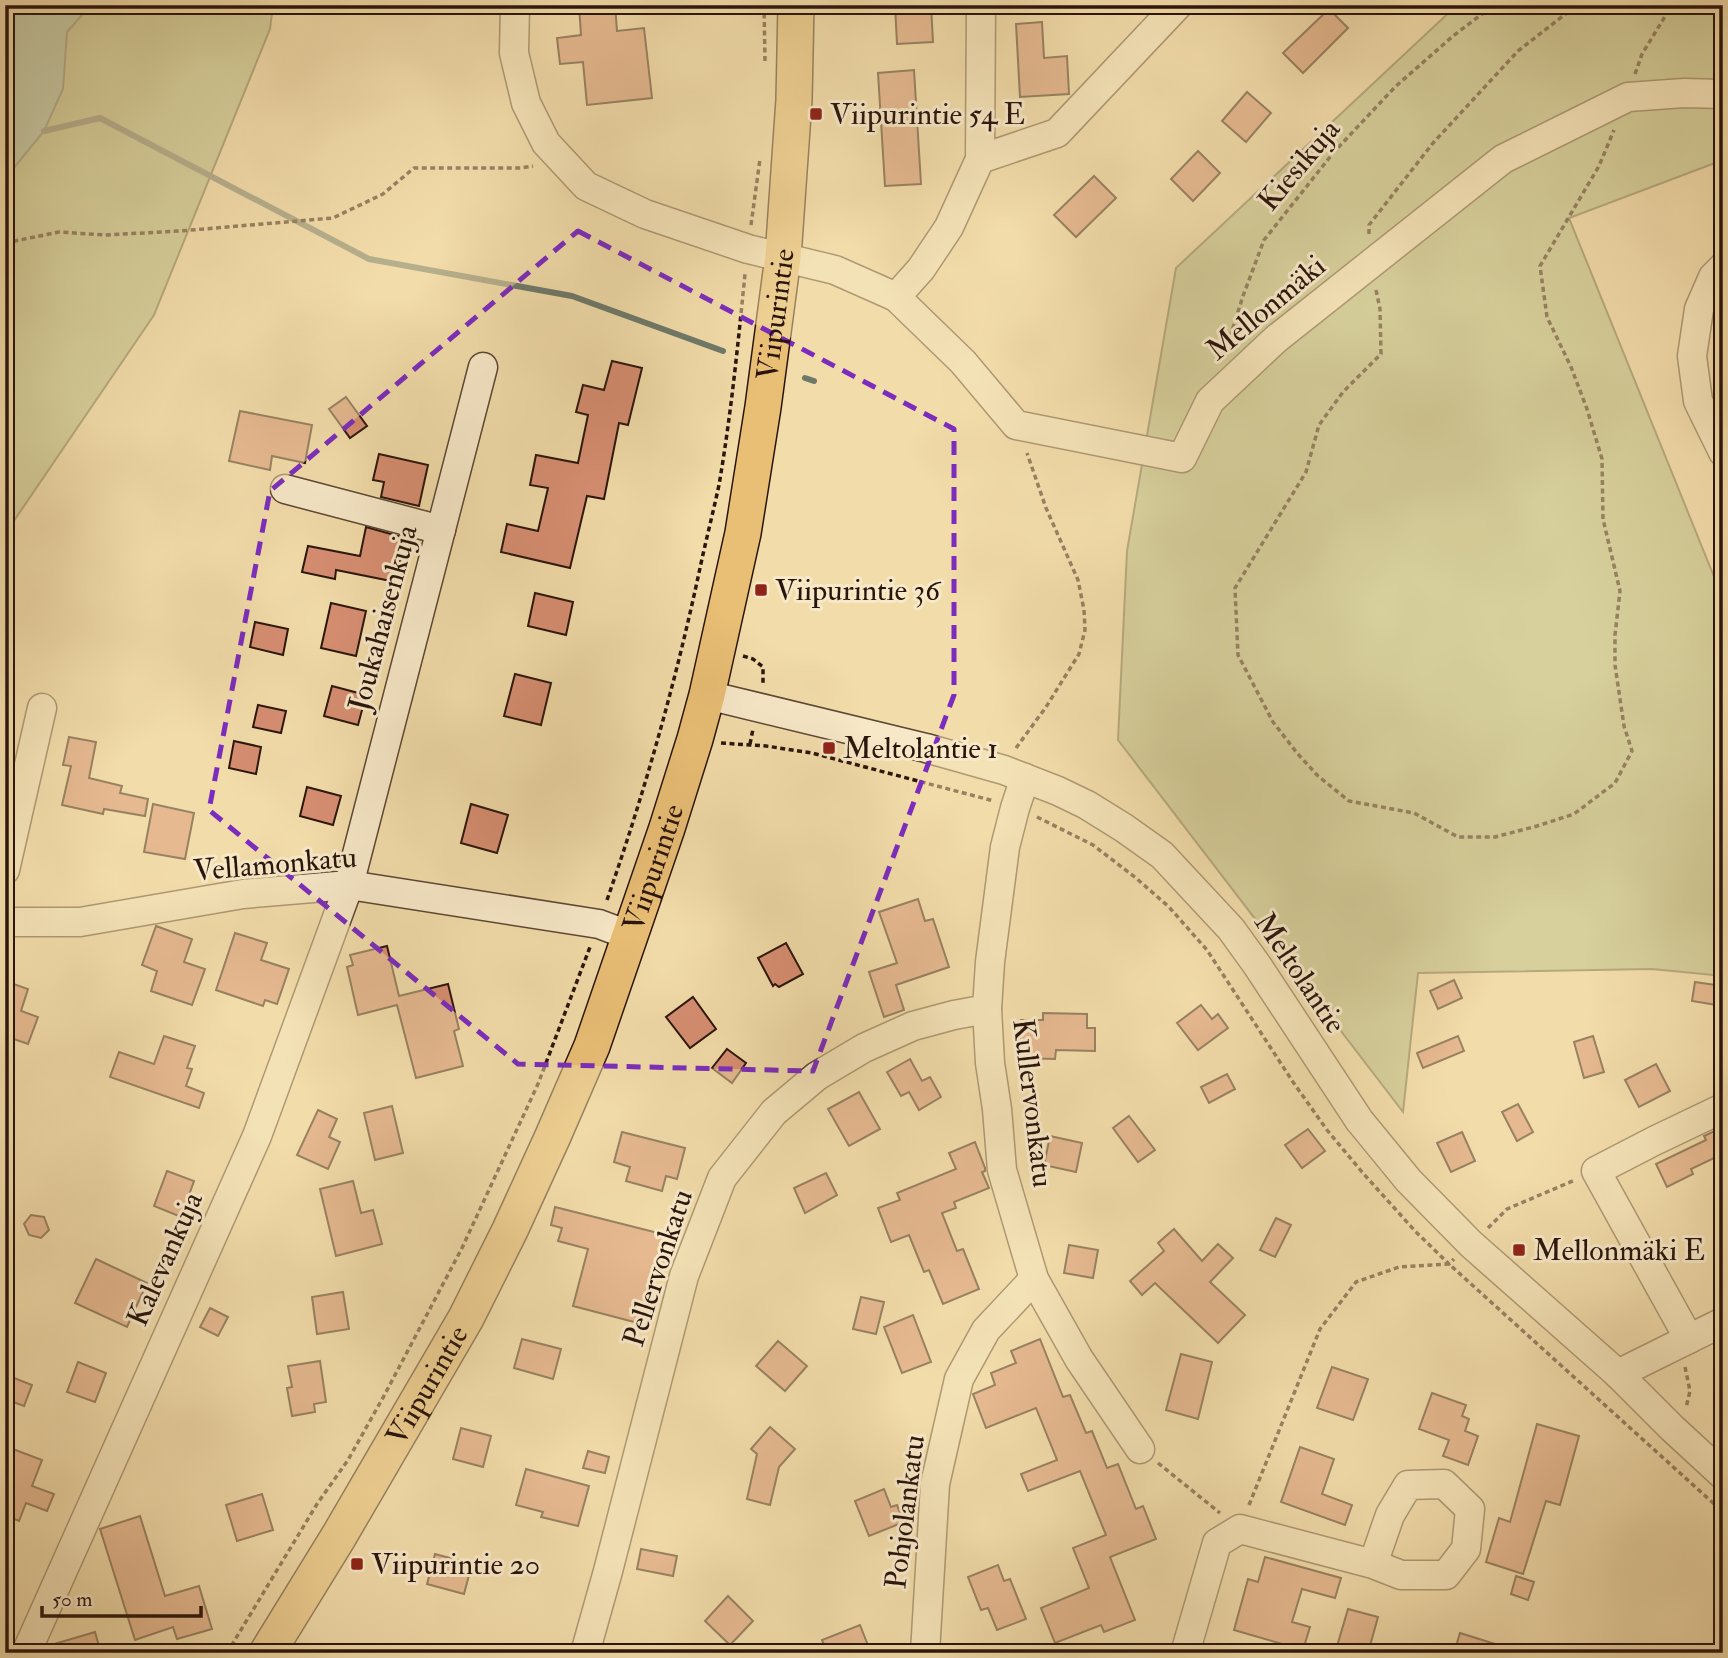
<svg xmlns="http://www.w3.org/2000/svg" width="1728" height="1658" viewBox="0 0 1728 1658" font-family="'IM FELL Double Pica',serif">
  <style>
    .green { fill: #b6c18c; stroke: #706b4c; stroke-width: 2 }
    .water { fill: #9bbca9; stroke: #6e796a; stroke-width: 2 }
    .lines { fill: none; stroke-linecap: round; stroke-linejoin: round }
    .stream { stroke: #6e796a; stroke-width: 6 }
    .building { fill: #d78e72; stroke: #2a150c; stroke-width: 2 }
    .minor-casing { stroke: #5c4734; stroke-width: 31 }
    .major-casing { stroke: #2a150c; stroke-width: 38 }
    .path { stroke: #2a150c; stroke-width: 3.5; stroke-dasharray: 5 3.5; stroke-linecap: butt }
    .minor { stroke: #f7e8c8; stroke-width: 28 }
    .major { stroke: #e9be75; stroke-width: 35 }
    .marked { fill: none; stroke: #7b2cbf; stroke-width: 5; stroke-dasharray: 14 9; stroke-linejoin: round }
    .poi-dot { fill: #8f2418; stroke: #f7e8c8; stroke-width: 2.5 }
    .labels { text-anchor: middle; dominant-baseline: central; stroke-width: 6; stroke-linejoin: round; paint-order: stroke }
    .poi-label { font-size: 30px; fill: #2a150c; stroke: #f7e8c8; text-anchor: start }
    .street-label { font-size: 30px; fill: #2a150c; stroke: #f7e8c8 }
  </style>
  <rect width="100%" height="100%" fill="#f2dcaa"/>
  <filter id="stains"><feTurbulence type="fractalNoise" baseFrequency=".00286" numOctaves="4"/><feColorMatrix values="0 0 0 0 .2 0 0 0 0 .09 0 0 0 0 .02 0 0 0 .5 -.17"/></filter>
  <radialGradient id="worn" r=".72"><stop offset=".6" stop-color="#630" stop-opacity="0"/><stop offset="1" stop-color="#630" stop-opacity=".3"/></radialGradient>
  <g class="green">
    <path d="M 68,5 L 273,5 L 270,29 L 154,315 L 7,531 L 5,531 L 5,67 Z"/>
    <path d="M 1457,5 L 1723,5 L 1723,160 L 1569,218 L 1723,599 L 1723,976 L 1652,969 L 1418,973 L 1403,1112 L 1118,740 L 1127,551 L 1176,268 Z"/>
  </g>
  <path class="water" d="M 5,5 L 91,5 L 67,32 L 63,89 L 44,131 L 5,179 Z"/>
  <g class="lines">
    <g class="stream">
      <path d="M 44,131 L 100,118 L 369,259 L 572,296 L 723,351"/>
      <path d="M 805,378 L 814,381"/>
    </g>
  </g>
  <g class="building">
    <path d="M 579,5 L 615,5 L 617,31 L 644,28 L 652,98 L 587,105 L 583,62 L 560,64 L 557,38 L 581,35 Z"/>
    <path d="M 895,5 L 931,5 L 933,42 L 897,44 Z"/>
    <path d="M 1329,9 L 1348,28 L 1303,73 L 1283,53 Z"/>
    <path d="M 1042,22 L 1044,58 L 1067,56 L 1069,94 L 1020,97 L 1016,24 Z"/>
    <path d="M 914,70 L 921,184 L 885,186 L 878,73 Z"/>
    <path d="M 1247,92 L 1271,113 L 1246,142 L 1222,121 Z"/>
    <path d="M 1198,151 L 1220,173 L 1193,201 L 1171,179 Z"/>
    <path d="M 1094,176 L 1116,198 L 1076,237 L 1054,215 Z"/>
    <path d="M 612,361 L 642,368 L 628,425 L 619,423 L 604,499 L 587,496 L 570,568 L 501,552 L 507,524 L 538,531 L 548,488 L 530,485 L 536,455 L 578,463 L 588,415 L 576,412 L 583,385 L 604,390 Z"/>
    <path d="M 346,397 L 367,426 L 350,438 L 329,409 Z"/>
    <path d="M 240,411 L 312,425 L 305,463 L 272,456 L 270,470 L 229,461 Z"/>
    <path d="M 379,454 L 428,465 L 419,506 L 381,497 L 384,482 L 373,480 Z"/>
    <path d="M 366,527 L 405,538 L 396,582 L 336,570 L 335,579 L 302,572 L 308,546 L 360,556 Z"/>
    <path d="M 535,593 L 573,602 L 566,635 L 528,626 Z"/>
    <path d="M 331,603 L 366,611 L 356,656 L 321,648 Z"/>
    <path d="M 255,622 L 288,629 L 283,655 L 250,647 Z"/>
    <path d="M 515,674 L 551,683 L 541,725 L 504,716 Z"/>
    <path d="M 332,686 L 366,695 L 358,725 L 324,716 Z"/>
    <path d="M 258,705 L 286,711 L 281,733 L 253,727 Z"/>
    <path d="M 69,737 L 96,742 L 89,778 L 122,786 L 120,793 L 148,799 L 145,816 L 104,809 L 103,814 L 62,805 L 71,766 L 63,765 Z"/>
    <path d="M 234,741 L 261,747 L 256,774 L 229,768 Z"/>
    <path d="M 307,787 L 341,796 L 333,825 L 300,816 Z"/>
    <path d="M 153,804 L 194,813 L 185,859 L 144,852 Z"/>
    <path d="M 471,804 L 508,815 L 497,853 L 461,843 Z"/>
    <path d="M 918,899 L 925,921 L 933,919 L 949,967 L 896,985 L 904,1010 L 884,1017 L 869,972 L 897,963 L 879,912 Z"/>
    <path d="M 156,926 L 192,939 L 184,962 L 205,969 L 192,1005 L 151,991 L 157,971 L 142,965 Z"/>
    <path d="M 235,933 L 267,943 L 261,960 L 289,969 L 277,1004 L 265,1000 L 263,1006 L 216,990 Z"/>
    <path d="M 786,943 L 803,974 L 779,987 L 775,984 L 773,986 L 758,958 Z"/>
    <path d="M 387,946 L 399,996 L 448,984 L 459,1029 L 454,1031 L 463,1066 L 416,1078 L 397,1005 L 358,1015 L 347,967 L 353,965 L 350,955 Z"/>
    <path d="M 1454,980 L 1462,998 L 1438,1009 L 1430,991 Z"/>
    <path d="M 5,981 L 28,989 L 21,1011 L 38,1017 L 28,1044 L 11,1038 L 8,1048 L 5,1047 Z"/>
    <path d="M 1695,982 L 1723,986 L 1723,1006 L 1692,1001 Z"/>
    <path d="M 693,997 L 716,1029 L 690,1048 L 666,1017 Z"/>
    <path d="M 1201,1005 L 1212,1019 L 1218,1014 L 1228,1028 L 1198,1050 L 1177,1023 Z"/>
    <path d="M 1043,1013 L 1087,1014 L 1087,1028 L 1095,1028 L 1095,1051 L 1056,1050 L 1055,1059 L 1019,1058 L 1021,1020 L 1043,1020 Z"/>
    <path d="M 164,1036 L 195,1046 L 187,1068 L 192,1069 L 186,1086 L 204,1093 L 199,1108 L 110,1077 L 119,1052 L 154,1064 Z"/>
    <path d="M 1458,1036 L 1464,1051 L 1423,1068 L 1417,1053 Z"/>
    <path d="M 1593,1036 L 1604,1072 L 1584,1078 L 1574,1042 Z"/>
    <path d="M 727,1049 L 746,1063 L 732,1083 L 712,1068 Z"/>
    <path d="M 910,1059 L 922,1081 L 930,1077 L 941,1097 L 919,1110 L 909,1092 L 901,1096 L 887,1072 Z"/>
    <path d="M 1656,1064 L 1670,1091 L 1639,1107 L 1625,1080 Z"/>
    <path d="M 1227,1074 L 1235,1089 L 1209,1103 L 1201,1087 Z"/>
    <path d="M 859,1092 L 880,1129 L 849,1146 L 828,1109 Z"/>
    <path d="M 1518,1104 L 1533,1132 L 1517,1141 L 1502,1112 Z"/>
    <path d="M 392,1106 L 403,1153 L 375,1160 L 364,1113 Z"/>
    <path d="M 318,1110 L 337,1119 L 329,1137 L 340,1142 L 328,1169 L 297,1155 Z"/>
    <path d="M 1129,1116 L 1155,1150 L 1138,1162 L 1113,1128 Z"/>
    <path d="M 1723,1127 L 1723,1175 L 1714,1158 L 1691,1169 L 1693,1174 L 1667,1187 L 1656,1164 L 1706,1140 L 1704,1136 Z"/>
    <path d="M 1308,1129 L 1325,1151 L 1302,1168 L 1285,1145 Z"/>
    <path d="M 622,1132 L 685,1148 L 677,1179 L 666,1176 L 662,1191 L 626,1181 L 630,1167 L 614,1162 Z"/>
    <path d="M 1462,1132 L 1475,1161 L 1451,1172 L 1437,1143 Z"/>
    <path d="M 1050,1136 L 1082,1143 L 1076,1172 L 1044,1165 Z"/>
    <path d="M 975,1142 L 985,1168 L 985,1171 L 982,1172 L 989,1188 L 954,1202 L 956,1208 L 942,1213 L 957,1251 L 963,1249 L 979,1289 L 943,1304 L 929,1270 L 924,1272 L 909,1235 L 891,1242 L 878,1208 L 900,1200 L 897,1193 L 956,1169 L 949,1153 Z"/>
    <path d="M 167,1171 L 194,1181 L 181,1217 L 154,1206 Z"/>
    <path d="M 826,1173 L 837,1195 L 805,1213 L 794,1188 Z"/>
    <path d="M 353,1181 L 361,1213 L 373,1210 L 382,1244 L 336,1256 L 320,1189 Z"/>
    <path d="M 555,1207 L 674,1237 L 665,1270 L 653,1266 L 638,1323 L 573,1306 L 588,1249 L 558,1241 L 562,1228 L 551,1225 Z"/>
    <path d="M 31,1215 L 44,1217 L 49,1230 L 41,1238 L 29,1235 L 24,1224 Z"/>
    <path d="M 1276,1218 L 1291,1225 L 1275,1257 L 1260,1250 Z"/>
    <path d="M 1174,1229 L 1202,1261 L 1218,1244 L 1233,1258 L 1210,1282 L 1245,1315 L 1218,1343 L 1155,1283 L 1142,1295 L 1130,1281 L 1164,1251 L 1158,1243 Z"/>
    <path d="M 1069,1245 L 1098,1250 L 1093,1278 L 1064,1273 Z"/>
    <path d="M 96,1259 L 147,1283 L 127,1327 L 75,1303 Z"/>
    <path d="M 343,1292 L 349,1329 L 317,1334 L 312,1297 Z"/>
    <path d="M 861,1297 L 884,1302 L 876,1334 L 853,1329 Z"/>
    <path d="M 210,1308 L 228,1317 L 218,1336 L 200,1327 Z"/>
    <path d="M 913,1315 L 931,1362 L 902,1373 L 884,1327 Z"/>
    <path d="M 522,1339 L 561,1349 L 553,1379 L 514,1368 Z"/>
    <path d="M 1040,1339 L 1063,1397 L 1070,1395 L 1086,1433 L 1092,1431 L 1107,1468 L 1118,1464 L 1136,1509 L 1143,1506 L 1156,1539 L 1110,1557 L 1135,1620 L 1104,1632 L 1101,1625 L 1055,1643 L 1041,1608 L 1089,1588 L 1073,1548 L 1106,1535 L 1080,1471 L 1028,1491 L 1021,1474 L 1057,1460 L 1036,1408 L 986,1428 L 973,1394 L 995,1385 L 991,1373 L 1016,1363 L 1011,1351 Z"/>
    <path d="M 778,1341 L 807,1366 L 785,1391 L 756,1366 Z"/>
    <path d="M 1181,1354 L 1212,1362 L 1198,1419 L 1166,1410 Z"/>
    <path d="M 320,1361 L 326,1402 L 314,1404 L 315,1412 L 292,1416 L 287,1388 L 292,1387 L 288,1366 Z"/>
    <path d="M 78,1362 L 106,1373 L 95,1402 L 67,1392 Z"/>
    <path d="M 1332,1367 L 1368,1379 L 1353,1420 L 1317,1408 Z"/>
    <path d="M 9,1376 L 32,1385 L 24,1406 L 5,1399 L 5,1388 Z"/>
    <path d="M 1432,1393 L 1466,1405 L 1462,1416 L 1469,1419 L 1465,1431 L 1478,1436 L 1468,1465 L 1443,1456 L 1449,1440 L 1419,1429 Z"/>
    <path d="M 1537,1424 L 1579,1436 L 1560,1505 L 1546,1501 L 1523,1574 L 1486,1562 L 1499,1518 L 1510,1522 Z"/>
    <path d="M 770,1427 L 795,1449 L 779,1467 L 770,1505 L 747,1499 L 757,1454 L 751,1449 Z"/>
    <path d="M 461,1428 L 491,1436 L 483,1467 L 453,1459 Z"/>
    <path d="M 5,1446 L 42,1460 L 32,1486 L 54,1494 L 47,1511 L 26,1503 L 19,1521 L 5,1515 Z"/>
    <path d="M 1300,1447 L 1334,1459 L 1322,1494 L 1352,1505 L 1345,1525 L 1281,1502 Z"/>
    <path d="M 588,1451 L 609,1457 L 605,1473 L 583,1468 Z"/>
    <path d="M 526,1469 L 589,1486 L 578,1526 L 541,1517 L 543,1512 L 516,1505 Z"/>
    <path d="M 884,1489 L 891,1507 L 897,1505 L 904,1522 L 869,1536 L 855,1501 Z"/>
    <path d="M 262,1494 L 273,1530 L 237,1541 L 226,1505 Z"/>
    <path d="M 140,1516 L 165,1596 L 199,1586 L 212,1629 L 177,1639 L 173,1627 L 135,1640 L 100,1529 Z"/>
    <path d="M 641,1549 L 677,1556 L 673,1576 L 637,1569 Z"/>
    <path d="M 435,1554 L 472,1564 L 464,1594 L 427,1584 Z"/>
    <path d="M 1265,1557 L 1341,1578 L 1335,1598 L 1302,1589 L 1292,1622 L 1310,1627 L 1303,1650 L 1234,1630 L 1248,1579 L 1258,1582 Z"/>
    <path d="M 998,1565 L 1004,1581 L 1010,1579 L 1026,1619 L 997,1630 L 988,1608 L 981,1610 L 968,1577 Z"/>
    <path d="M 1516,1576 L 1534,1582 L 1528,1600 L 1511,1594 Z"/>
    <path d="M 728,1596 L 753,1621 L 730,1645 L 705,1621 Z"/>
    <path d="M 1348,1609 L 1378,1617 L 1368,1653 L 1335,1653 Z"/>
    <path d="M 860,1625 L 871,1653 L 827,1653 L 822,1640 Z"/>
    <path d="M 95,1632 L 101,1653 L 44,1653 L 47,1646 Z"/>
    <path d="M 1460,1633 L 1511,1649 L 1510,1653 L 1454,1653 Z"/>
  </g>
  <g class="lines">
    <defs>
      <g id="minor">
        <path d="M 515,5 L 514,53 L 526,103 L 546,143 L 586,186 L 645,214 L 748,249 L 835,270 L 896,297 L 921,269 L 949,227 L 980,159 L 981,5"/>
        <path d="M 980,159 L 1057,133 L 1178,5"/>
        <path d="M 1723,267 L 1713,277 L 1699,309 L 1692,356 L 1698,401 L 1723,452"/>
        <path d="M 896,297 L 963,362 L 1016,425 L 1182,458 L 1210,401 L 1276,339 L 1503,159 L 1628,97 L 1684,93 L 1723,94"/>
        <path d="M 285,489 L 441,530"/>
        <path d="M 707,695 L 926,748 L 1004,770 L 1058,791 L 1087,805 L 1124,828 L 1162,855 L 1231,929 L 1257,965 L 1359,1120 L 1409,1181 L 1471,1244 L 1618,1374 L 1672,1428 L 1723,1475"/>
        <path d="M 1025,778 L 1015,808 L 1005,847 L 990,962 L 987,1009 L 990,1063 L 997,1109 L 1002,1170 L 1034,1279 L 1079,1359 L 1140,1449"/>
        <path d="M 5,870 L 42,708"/>
        <path d="M 5,922 L 80,922 L 243,894 L 349,885 L 599,924 L 631,936"/>
        <path d="M 1689,1339 L 1596,1171 L 1654,1141 L 1723,1108"/>
        <path d="M 1618,1374 L 1723,1322"/>
        <path d="M 26,1653 L 257,1136 L 349,885 L 483,367"/>
        <path d="M 585,1653 L 608,1571 L 684,1276 L 722,1178 L 774,1112 L 817,1076 L 864,1048 L 913,1026 L 954,1015 L 987,1009"/>
        <path d="M 925,1653 L 935,1484 L 959,1379 L 986,1330 L 1034,1279"/>
        <path d="M 1185,1653 L 1217,1543 L 1240,1529 L 1373,1564 L 1401,1575 L 1446,1575 L 1466,1549 L 1470,1509 L 1444,1484 L 1408,1485 L 1390,1515 L 1373,1564"/>
      </g>
      <g id="major">
        <path id="s1" d="M 267,1653 L 339,1536 L 466,1318 L 510,1230 L 553,1136 L 592,1046 L 667,828 L 695,739 L 707,695 L 743,533 L 763,407 L 783,257 L 794,100 L 796,5"/>
      </g>
    </defs>
    <use href="#minor" class="minor-casing"/>
    <use href="#major" class="major-casing"/>
    <g class="path">
      <path d="M 764,5 L 765,61"/>
      <path d="M 1635,74 L 1642,54 L 1672,5"/>
      <path d="M 751,225 L 760,159"/>
      <path d="M 1369,234 L 1369,225 L 1433,143 L 1518,51 L 1577,5"/>
      <path d="M 5,243 L 59,232 L 105,235 L 180,231 L 333,218 L 383,194 L 414,168 L 521,168 L 533,166"/>
      <path d="M 1376,290 L 1380,309 L 1381,354 L 1343,392 L 1319,425 L 1306,472 L 1235,588 L 1238,655 L 1273,722 L 1297,753 L 1318,776 L 1349,801 L 1414,813 L 1458,837 L 1495,837 L 1537,826 L 1574,814 L 1615,783 L 1632,751 L 1624,726 L 1615,665 L 1615,635 L 1620,591 L 1603,519 L 1602,459 L 1587,409 L 1571,367 L 1547,317 L 1540,266 L 1599,166 L 1614,130"/>
      <path d="M 1225,353 L 1243,296 L 1264,240 L 1334,152 L 1395,87 L 1453,36 L 1494,5"/>
      <path d="M 743,656 L 753,659 L 763,667 L 763,684"/>
      <path d="M 721,743 L 766,746 L 812,753 L 994,801"/>
      <path d="M 750,744 L 753,729"/>
      <path d="M 1016,748 L 1046,707 L 1079,654 L 1085,630 L 1084,610 L 1078,580 L 1046,508 L 1027,453"/>
      <path d="M 1037,817 L 1093,845 L 1136,878 L 1169,907 L 1207,950 L 1293,1082 L 1327,1130 L 1362,1172 L 1415,1231 L 1449,1264 L 1454,1259"/>
      <path d="M 607,900 C 645,791 676,681 700,568 C 706,540 713,513 719,485 C 731,415 738,344 745,274"/>
      <path d="M 1488,1228 L 1507,1209 L 1575,1180"/>
      <path d="M 1685,1367 L 1690,1391 L 1686,1408"/>
      <path d="M 1158,1463 L 1220,1513"/>
      <path d="M 1249,1505 L 1320,1329 L 1356,1282 L 1399,1267 L 1449,1264 L 1723,1512"/>
      <path d="M 227,1653 L 317,1504 L 348,1460 L 385,1394 L 462,1248 L 538,1084 L 590,947"/>
    </g>
    <use href="#minor" class="minor"/>
    <use href="#major" class="major"/>
  </g>
  <path d="M0 0H1728V1658H0ZM 578,231 L 954,429 L 954,695 L 813,1071 L 518,1064 L 209,810 L 270,491 Z" fill="#f2dcaa" fill-opacity=".55" fill-rule="evenodd"/>
  <path class="marked" d="M 578,231 L 954,429 L 954,695 L 813,1071 L 518,1064 L 209,810 L 270,491 Z"/>
  <g class="poi-dot">
    <rect x="809" y="107" width="14" height="14" rx="3.5"/>
    <rect x="754" y="583" width="14" height="14" rx="3.5"/>
    <rect x="822" y="741" width="14" height="14" rx="3.5"/>
    <rect x="1512" y="1243" width="14" height="14" rx="3.5"/>
    <rect x="350" y="1557" width="14" height="14" rx="3.5"/>
  </g>
  <g class="labels">
    <g class="poi-label">
      <text x="830" y="114">Viipurintie 54 E</text>
      <text x="775" y="590">Viipurintie 36</text>
      <text x="843" y="748">Meltolantie 1</text>
      <text x="1533" y="1250">Mellonmäki E</text>
      <text x="371" y="1564">Viipurintie 20</text>
    </g>
    <g class="street-label">
      <text transform="translate(1299 165) rotate(-50)">Kiesikuja</text>
      <text transform="translate(1266 308) rotate(-40)">Mellonmäki</text>
      <text stroke="none"><textPath href="#s1" startOffset="1446">Viipurintie</textPath></text>
      <text transform="translate(383 618) rotate(-75)">Joukahaisenkuja</text>
      <text transform="translate(275 864) rotate(-5)">Vellamonkatu</text>
      <text stroke="none"><textPath href="#s1" startOffset="878">Viipurintie</textPath></text>
      <text transform="translate(1300 973) rotate(56)">Meltolantie</text>
      <text transform="translate(1033 1103) rotate(83)">Kullervonkatu</text>
      <text transform="translate(165 1259) rotate(-66)">Kalevankuja</text>
      <text transform="translate(658 1268) rotate(-72)">Pellervonkatu</text>
      <text stroke="none"><textPath href="#s1" startOffset="312">Viipurintie</textPath></text>
      <text transform="translate(905 1512) rotate(-83)">Pohjolankatu</text>
    </g>
  </g>
  <rect width="1728" height="1658" fill="none" stroke="#f2dcaa" stroke-width="28"/>
  <rect x="7" y="7" width="1714" height="1644" fill="none" stroke="#2a150c" stroke-width="3.5"/>
  <rect x="14" y="14" width="1700" height="1630" fill="none" stroke="#2a150c" stroke-width="2"/>
  <path d="M42 1606v10h159v-10" fill="none" stroke="#2a150c" stroke-width="3.5"/>
  <text x="52" y="1606" font-size="21" fill="#2a150c" stroke="#f7e8c8" stroke-width="5" paint-order="stroke">50 m</text>
  <rect width="100%" height="100%" filter="url(#stains)"/>
  <rect width="100%" height="100%" fill="url(#worn)"/>
</svg>
